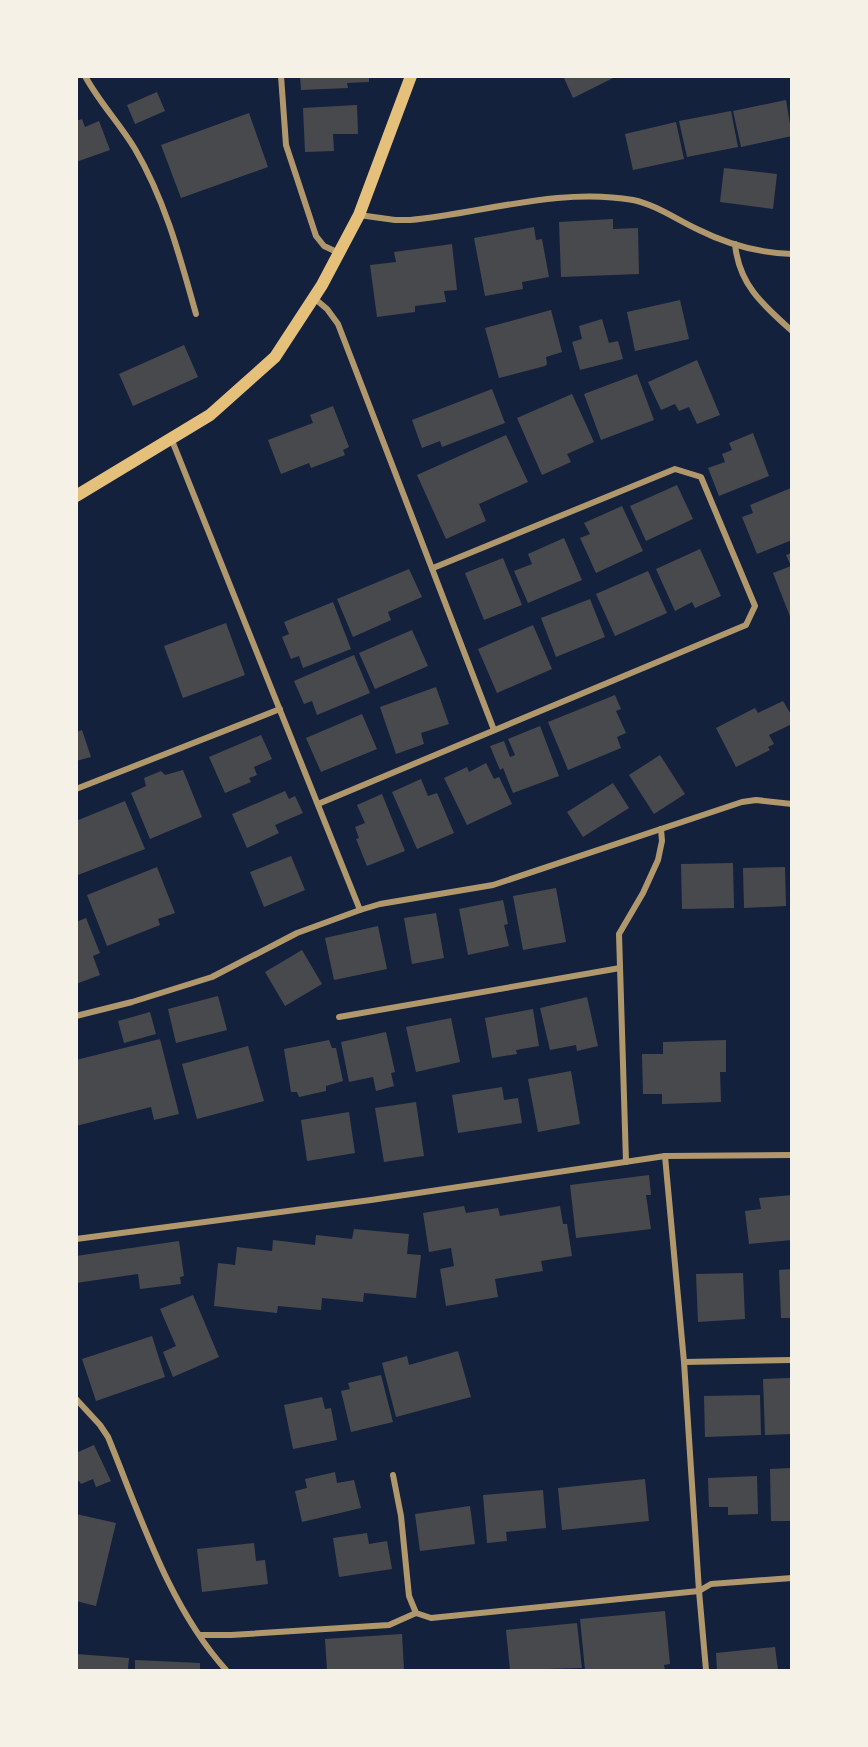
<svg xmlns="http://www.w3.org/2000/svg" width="868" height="1747" viewBox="0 0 868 1747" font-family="'Playfair Display',serif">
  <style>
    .building { fill: #48494c }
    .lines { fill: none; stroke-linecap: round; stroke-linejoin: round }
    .minor { stroke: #b1986c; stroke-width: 6 }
    .secondary { stroke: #e5c07b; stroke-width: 12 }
  </style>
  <rect width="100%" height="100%" fill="#14213d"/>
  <g class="building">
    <path d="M 300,76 L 369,76 L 369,82 L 347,83 L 348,88 L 301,90 Z"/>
    <path d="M 563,76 L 617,76 L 573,98 Z"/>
    <path d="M 157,92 L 165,111 L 135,124 L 127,105 Z"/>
    <path d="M 786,100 L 792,136 L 741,147 L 733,111 Z"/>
    <path d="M 357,105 L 358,134 L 333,134 L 334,151 L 305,152 L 303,108 Z"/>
    <path d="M 731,111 L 738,147 L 687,157 L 679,121 Z"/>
    <path d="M 249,113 L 268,167 L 181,198 L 161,145 Z"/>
    <path d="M 82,119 L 85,127 L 99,121 L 110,150 L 76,162 L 76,121 Z"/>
    <path d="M 676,122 L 684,159 L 633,170 L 625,134 Z"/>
    <path d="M 724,168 L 777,174 L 773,209 L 720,202 Z"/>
    <path d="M 613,219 L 613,229 L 638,228 L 639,274 L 561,277 L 559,222 Z"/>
    <path d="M 534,227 L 536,240 L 542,239 L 549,277 L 522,282 L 523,289 L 485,296 L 474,238 Z"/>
    <path d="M 452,244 L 457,290 L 444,291 L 446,302 L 415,306 L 415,312 L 377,317 L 370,265 L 396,262 L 394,252 Z"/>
    <path d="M 680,300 L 689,339 L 635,351 L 627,312 Z"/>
    <path d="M 551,310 L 562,352 L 546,357 L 547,364 L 545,366 L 499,378 L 485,328 Z"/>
    <path d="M 602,319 L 609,343 L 618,341 L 623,359 L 580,370 L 572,342 L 582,339 L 579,326 Z"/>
    <path d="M 184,345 L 198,377 L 133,406 L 119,374 Z"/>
    <path d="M 697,360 L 720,415 L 697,424 L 689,407 L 679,411 L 675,404 L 661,410 L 648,382 Z"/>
    <path d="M 637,374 L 654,420 L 601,440 L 584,394 Z"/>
    <path d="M 492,389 L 505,423 L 442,447 L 440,441 L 422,448 L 412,420 Z"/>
    <path d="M 572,394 L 594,442 L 567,454 L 571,462 L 542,475 L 517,418 Z"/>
    <path d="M 333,406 L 349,447 L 343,450 L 345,455 L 311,468 L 309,463 L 281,474 L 268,440 L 313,423 L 310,415 Z"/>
    <path d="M 753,433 L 769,476 L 719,496 L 708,468 L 725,462 L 722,454 L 732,450 L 729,443 Z"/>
    <path d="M 506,435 L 528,482 L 479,504 L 486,521 L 446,539 L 417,475 Z"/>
    <path d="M 677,485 L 693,519 L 646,541 L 630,506 Z"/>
    <path d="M 791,488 L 792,540 L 757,554 L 742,517 L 753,513 L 750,505 Z"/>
    <path d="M 622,506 L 643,551 L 596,573 L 580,538 L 590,534 L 584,523 Z"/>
    <path d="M 564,538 L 582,580 L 528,603 L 514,571 L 532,564 L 528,554 Z"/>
    <path d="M 700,549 L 721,596 L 695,608 L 692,602 L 675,611 L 656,569 Z"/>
    <path d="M 792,553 L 792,618 L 791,619 L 773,573 L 791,566 L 786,555 Z"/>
    <path d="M 503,558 L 522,605 L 484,620 L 465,573 Z"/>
    <path d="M 409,569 L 422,597 L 388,612 L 391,620 L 353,637 L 337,599 Z"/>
    <path d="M 648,571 L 667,613 L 615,636 L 596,594 Z"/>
    <path d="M 590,599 L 605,637 L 556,657 L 541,618 Z"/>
    <path d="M 333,602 L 351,649 L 303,668 L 299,656 L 291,659 L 282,637 L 289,634 L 284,622 Z"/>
    <path d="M 226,623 L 245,675 L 183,698 L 164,646 Z"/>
    <path d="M 533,625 L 552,669 L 497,693 L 478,649 Z"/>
    <path d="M 412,630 L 428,666 L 375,689 L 359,653 Z"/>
    <path d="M 354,655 L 370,693 L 317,715 L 312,701 L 304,704 L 294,681 Z"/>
    <path d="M 436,687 L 449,724 L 421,733 L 424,744 L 396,754 L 380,707 Z"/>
    <path d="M 615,695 L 621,709 L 616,711 L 626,733 L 617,737 L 621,748 L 568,770 L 548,722 Z"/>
    <path d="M 783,701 L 792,716 L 792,724 L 769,735 L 774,744 L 768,747 L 770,750 L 736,767 L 716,728 L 755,708 L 758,713 Z"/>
    <path d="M 362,714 L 377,749 L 321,772 L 306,738 Z"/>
    <path d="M 540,726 L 559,776 L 513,793 L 503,768 L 500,770 L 490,746 L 504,741 L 510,757 L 515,755 L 508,739 Z"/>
    <path d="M 82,730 L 91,757 L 76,761 L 76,732 Z"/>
    <path d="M 261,735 L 272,759 L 254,767 L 257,775 L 249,778 L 251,782 L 225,793 L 209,757 Z"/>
    <path d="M 660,755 L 685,794 L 654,814 L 629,775 Z"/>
    <path d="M 486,763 L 494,779 L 499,777 L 512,804 L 467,825 L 444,778 L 467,767 L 469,772 Z"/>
    <path d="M 183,770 L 202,817 L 150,839 L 131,793 L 146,786 L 144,778 L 161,771 L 165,775 Z"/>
    <path d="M 421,779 L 428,796 L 437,793 L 454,833 L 417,849 L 392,792 Z"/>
    <path d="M 613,783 L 629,808 L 583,837 L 567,812 Z"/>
    <path d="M 285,791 L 289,799 L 295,796 L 303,813 L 275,825 L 279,833 L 247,848 L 232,814 Z"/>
    <path d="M 382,794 L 405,851 L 367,866 L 356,839 L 359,838 L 355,827 L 365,823 L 357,805 Z"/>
    <path d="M 125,801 L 145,849 L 78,875 L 76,821 Z"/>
    <path d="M 291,856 L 305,890 L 264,907 L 250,872 Z"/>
    <path d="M 733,863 L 734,908 L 682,909 L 681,864 Z"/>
    <path d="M 157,867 L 175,913 L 158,919 L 160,925 L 107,946 L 87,895 Z"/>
    <path d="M 785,867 L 786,906 L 744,908 L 743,868 Z"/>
    <path d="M 556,888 L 566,942 L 523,950 L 513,896 Z"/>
    <path d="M 503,900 L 508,924 L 504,925 L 509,946 L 468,955 L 459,909 Z"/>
    <path d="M 436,913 L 444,958 L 412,964 L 404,918 Z"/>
    <path d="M 86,918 L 100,953 L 93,956 L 100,975 L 76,984 L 76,922 Z"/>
    <path d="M 378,926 L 387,969 L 334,980 L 325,938 Z"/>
    <path d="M 302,950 L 322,984 L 285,1006 L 265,972 Z"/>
    <path d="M 218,996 L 227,1030 L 176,1043 L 168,1009 Z"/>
    <path d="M 587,997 L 598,1046 L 577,1051 L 576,1045 L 550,1050 L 540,1008 Z"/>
    <path d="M 533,1009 L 539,1046 L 516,1050 L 517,1054 L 492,1058 L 485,1018 Z"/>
    <path d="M 150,1012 L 156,1034 L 124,1043 L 118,1021 Z"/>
    <path d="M 451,1018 L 460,1062 L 416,1072 L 406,1027 Z"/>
    <path d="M 386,1032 L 395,1072 L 391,1073 L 394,1086 L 376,1091 L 373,1077 L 349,1082 L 341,1042 Z"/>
    <path d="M 160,1039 L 179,1114 L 154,1120 L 151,1107 L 76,1126 L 76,1060 Z"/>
    <path d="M 329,1040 L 332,1048 L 336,1048 L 343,1081 L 326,1086 L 326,1091 L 299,1097 L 297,1092 L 291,1092 L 284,1049 Z"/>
    <path d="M 726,1040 L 726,1072 L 720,1072 L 721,1102 L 662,1104 L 662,1094 L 643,1094 L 642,1054 L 663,1054 L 663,1042 Z"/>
    <path d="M 248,1046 L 264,1101 L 197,1119 L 182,1064 Z"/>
    <path d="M 571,1071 L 580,1124 L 538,1132 L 528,1079 Z"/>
    <path d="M 502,1087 L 504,1100 L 518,1098 L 522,1123 L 458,1133 L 452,1095 Z"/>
    <path d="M 416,1102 L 424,1156 L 384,1162 L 375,1108 Z"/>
    <path d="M 349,1112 L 355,1153 L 307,1161 L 301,1120 Z"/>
    <path d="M 649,1175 L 651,1195 L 646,1195 L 651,1229 L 576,1238 L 570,1185 Z"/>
    <path d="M 792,1195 L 792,1220 L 790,1220 L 792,1240 L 749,1244 L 745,1211 L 761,1209 L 759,1198 Z"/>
    <path d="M 464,1206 L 466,1213 L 498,1208 L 500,1216 L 560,1206 L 563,1224 L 567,1224 L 572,1256 L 541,1261 L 543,1271 L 495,1279 L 498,1297 L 446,1306 L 440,1269 L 454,1266 L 451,1248 L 429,1252 L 423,1213 Z"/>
    <path d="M 354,1229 L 409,1234 L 407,1254 L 421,1255 L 416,1298 L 364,1293 L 363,1302 L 322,1298 L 321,1310 L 278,1306 L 277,1313 L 214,1306 L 218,1263 L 235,1265 L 237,1247 L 272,1251 L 273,1240 L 315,1245 L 316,1235 L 352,1239 Z"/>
    <path d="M 179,1241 L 184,1276 L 180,1277 L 181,1284 L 140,1289 L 138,1274 L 76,1283 L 76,1256 Z"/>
    <path d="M 792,1269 L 792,1318 L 781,1318 L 779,1270 Z"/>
    <path d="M 743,1273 L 745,1319 L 698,1322 L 696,1274 Z"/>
    <path d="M 193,1295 L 219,1357 L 173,1377 L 163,1352 L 176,1346 L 160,1309 Z"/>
    <path d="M 152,1336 L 165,1377 L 96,1401 L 82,1359 Z"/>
    <path d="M 458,1351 L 471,1397 L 396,1417 L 382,1363 L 407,1356 L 409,1365 Z"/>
    <path d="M 381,1375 L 393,1422 L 351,1432 L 341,1391 L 350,1389 L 348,1383 Z"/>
    <path d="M 790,1378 L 792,1434 L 765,1435 L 763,1379 Z"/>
    <path d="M 760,1395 L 761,1435 L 705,1437 L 704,1396 Z"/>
    <path d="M 322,1397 L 325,1409 L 331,1408 L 337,1440 L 293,1449 L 284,1405 Z"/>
    <path d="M 94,1445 L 111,1481 L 96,1487 L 93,1479 L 81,1484 L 79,1481 L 76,1482 L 76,1453 Z"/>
    <path d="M 792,1468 L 792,1521 L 771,1521 L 770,1469 Z"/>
    <path d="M 335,1472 L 337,1483 L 354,1480 L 361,1508 L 302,1522 L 295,1491 L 307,1488 L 305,1479 Z"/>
    <path d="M 757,1476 L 758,1514 L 728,1515 L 728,1507 L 709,1507 L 708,1478 Z"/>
    <path d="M 645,1479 L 649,1521 L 562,1530 L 558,1488 Z"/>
    <path d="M 543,1490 L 546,1528 L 506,1532 L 507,1541 L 487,1543 L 483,1495 Z"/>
    <path d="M 470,1506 L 475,1544 L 420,1551 L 415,1514 Z"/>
    <path d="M 76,1514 L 116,1523 L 96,1606 L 76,1601 Z"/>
    <path d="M 367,1533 L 369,1544 L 387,1541 L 392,1569 L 339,1577 L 333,1538 Z"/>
    <path d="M 254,1543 L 256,1561 L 265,1560 L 268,1584 L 202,1592 L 197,1549 Z"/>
    <path d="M 665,1611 L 670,1664 L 664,1665 L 665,1670 L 585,1670 L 580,1619 Z"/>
    <path d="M 577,1623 L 582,1668 L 510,1670 L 506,1630 Z"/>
    <path d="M 402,1634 L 404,1670 L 327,1670 L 325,1639 Z"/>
    <path d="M 775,1647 L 778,1670 L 717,1670 L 716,1653 Z"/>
    <path d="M 76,1654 L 129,1658 L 128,1669 L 76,1670 Z"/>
    <path d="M 135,1660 L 200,1663 L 200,1670 L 135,1670 Z"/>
  </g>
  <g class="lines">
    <g class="minor">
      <path d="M 85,76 C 99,102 120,124 135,149 C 165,200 180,257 196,314"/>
      <path d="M 281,76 L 286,145 L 316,236 L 324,246 L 339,253"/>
      <path d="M 359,215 L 395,220 L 410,220 C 483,213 559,187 633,200 C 657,205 677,220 699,230 C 727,244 760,253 792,254"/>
      <path d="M 735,244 C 739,285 763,305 792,331"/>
      <path d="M 314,298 L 327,309 L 338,324 L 494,730"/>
      <path d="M 171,438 L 360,910"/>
      <path d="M 76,789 L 280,709"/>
      <path d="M 318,804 L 746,625 L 755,606 L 701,477 L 675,469 L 433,568"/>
      <path d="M 76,1016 L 132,1002 L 212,977 L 297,933 L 360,910 L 380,904 L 493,885 L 742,802 L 756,800 L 792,804"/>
      <path d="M 339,1017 L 620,968"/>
      <path d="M 665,1156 L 684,1362 L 699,1591 L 706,1670"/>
      <path d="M 626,1162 L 619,934 L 643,893 L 658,860 L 662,841 L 661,829"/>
      <path d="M 76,1239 L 371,1200 L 665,1156 L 792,1155"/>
      <path d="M 684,1362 L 792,1360"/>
      <path d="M 76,1399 L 100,1425 L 108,1437 C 140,1515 169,1607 226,1670"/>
      <path d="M 393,1475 L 401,1516 L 409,1596 L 416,1613 L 431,1618 L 699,1591 L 711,1584 L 792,1578"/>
      <path d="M 200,1635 L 231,1635 L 389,1625 L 416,1613"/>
    </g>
    <path class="secondary" d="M 76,496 L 210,415 L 275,357 L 322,285 L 359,215 L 411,76"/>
  </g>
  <rect width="868" height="1747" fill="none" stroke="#f6f1e7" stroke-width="156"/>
</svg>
